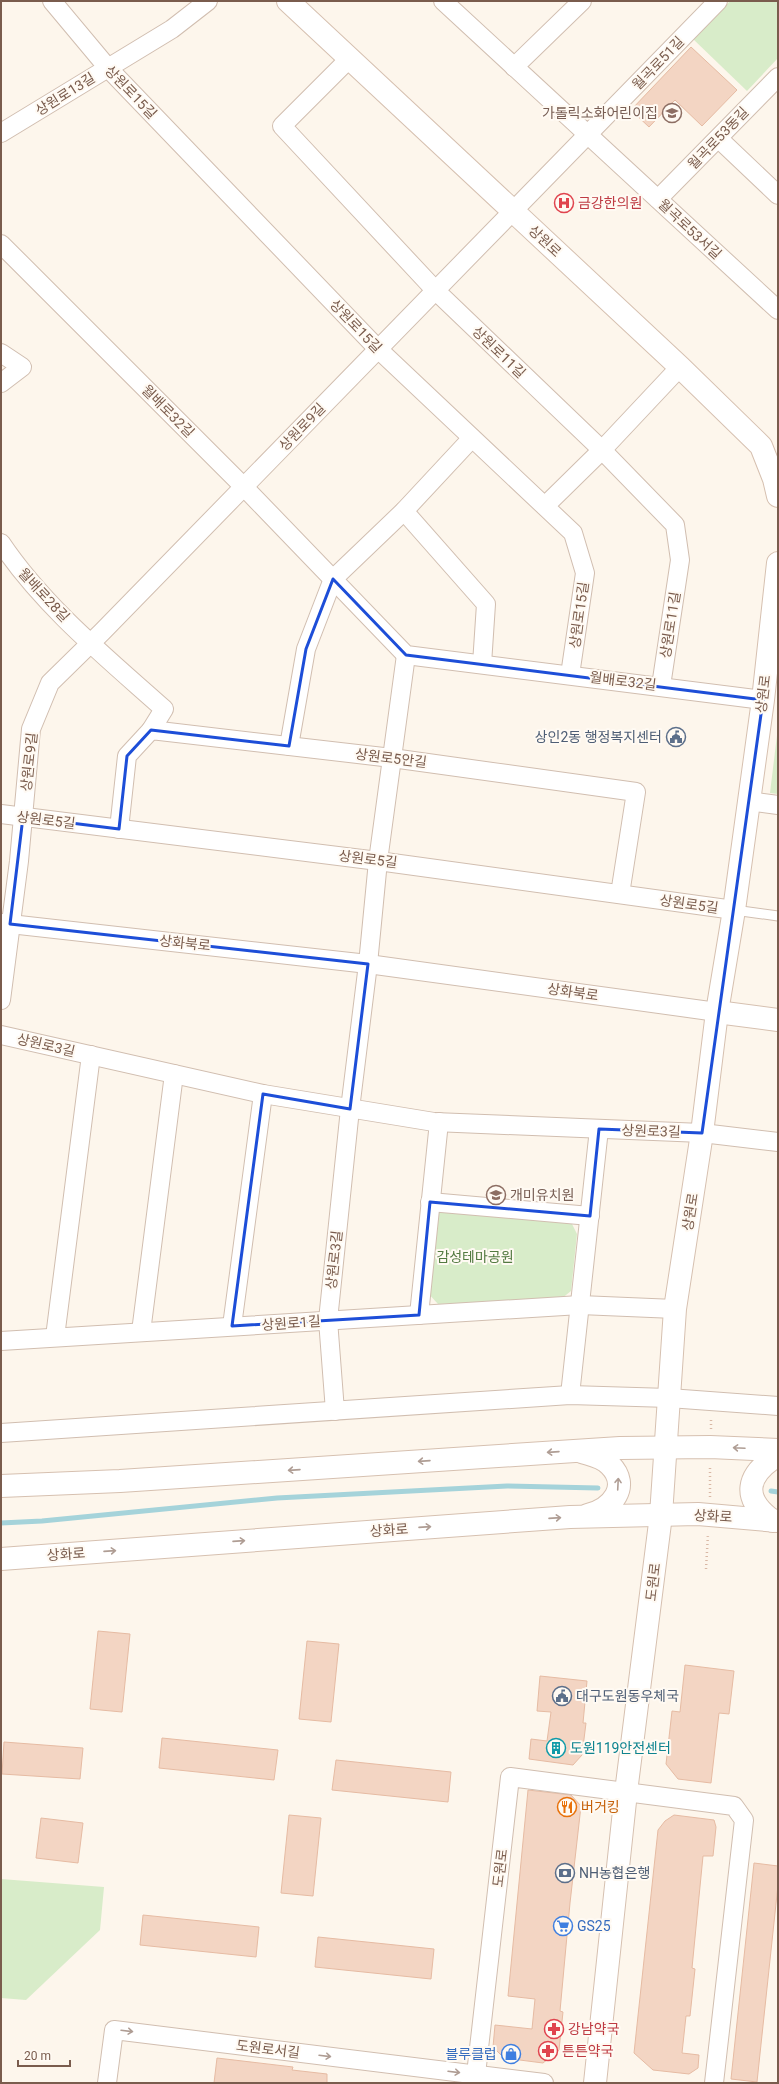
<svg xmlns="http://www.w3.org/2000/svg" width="779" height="2084" viewBox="0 0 779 2084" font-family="Roboto,'Noto Sans KR',sans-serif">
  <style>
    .green { fill: #d8ecc9 }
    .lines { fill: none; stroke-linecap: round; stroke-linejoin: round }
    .stream { stroke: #a5d3da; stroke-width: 5 }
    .building { fill: #f3d5c3; stroke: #e6bba3 }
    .lane-casing { stroke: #d1beb0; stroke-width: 11 }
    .street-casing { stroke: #d1beb0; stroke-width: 20 }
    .secondary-casing { stroke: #d6c0b0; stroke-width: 24 }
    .path { stroke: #d9b8a5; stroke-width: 2.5; stroke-dasharray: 1 3; stroke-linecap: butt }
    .lane { stroke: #fff; stroke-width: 9 }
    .street { stroke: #fff; stroke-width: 18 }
    .secondary { stroke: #fff; stroke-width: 22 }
    .oneway { stroke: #af9d94 }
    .marked { fill: none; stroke: #1d4ed8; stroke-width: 3; stroke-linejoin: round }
    .labels { text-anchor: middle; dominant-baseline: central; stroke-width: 4; stroke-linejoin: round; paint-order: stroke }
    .street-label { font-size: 14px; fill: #7a5c4d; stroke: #fffaf3 }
    .education-label { font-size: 14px; fill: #785e54; stroke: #fffaf3; text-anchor: end }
    .health-label { font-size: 14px; fill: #be3a42; stroke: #fffaf3; text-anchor: start }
    .service-label { font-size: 14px; fill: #4e5e75; stroke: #fffaf3; text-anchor: start }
    .park-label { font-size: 14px; fill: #537a41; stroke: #fffaf3 }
    .culture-label { font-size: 14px; fill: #0d838f; stroke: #fffaf3; text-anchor: start }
    .food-label { font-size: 14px; fill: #c56008; stroke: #fffaf3; text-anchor: start }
    .shop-label { font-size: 14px; fill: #366cbe; stroke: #fffaf3; text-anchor: start }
  </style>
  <rect width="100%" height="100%" fill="#fdf6ec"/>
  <g class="green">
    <path d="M 730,1 L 778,1 L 778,58 L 747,91 L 693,39 Z"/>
    <path d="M 778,727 L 778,794 L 770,793 Z"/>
    <path d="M 443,1209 L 570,1220 L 577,1234 L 571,1291 L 561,1299 L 438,1304 L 427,1292 L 433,1215 Z"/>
    <path d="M 1,1879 L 104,1887 L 100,1930 L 26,2000 L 1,1998 Z"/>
  </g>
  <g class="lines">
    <g class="stream">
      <path d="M 771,1491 L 778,1492"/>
      <path d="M 1,1523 L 42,1521 L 277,1498 L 507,1486 L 598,1488"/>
    </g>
  </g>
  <g class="building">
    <path d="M 691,47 L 737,90 L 702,126 L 675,100 L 649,127 L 631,110 Z"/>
    <path d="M 98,1631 L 130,1634 L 122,1712 L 90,1709 Z"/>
    <path d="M 307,1641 L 339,1644 L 331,1722 L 299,1719 Z"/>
    <path d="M 685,1665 L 734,1671 L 729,1714 L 719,1713 L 711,1783 L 678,1779 L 666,1764 L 672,1711 L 680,1712 Z"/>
    <path d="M 540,1676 L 587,1681 L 583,1723 L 586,1723 L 582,1755 L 573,1765 L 529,1759 L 531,1739 L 547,1741 L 551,1712 L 537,1711 Z"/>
    <path d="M 162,1738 L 278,1750 L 274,1780 L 159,1768 Z"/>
    <path d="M 4,1742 L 83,1748 L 80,1779 L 2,1774 Z"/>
    <path d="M 336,1760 L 451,1772 L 448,1802 L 332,1790 Z"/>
    <path d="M 528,1790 L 571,1795 L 581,1806 L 570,1903 L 560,2011 L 563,2012 L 559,2050 L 543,2063 L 504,2058 L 493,2047 L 495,2025 L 532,2029 L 535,1999 L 508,1996 Z"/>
    <path d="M 289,1815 L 321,1818 L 313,1896 L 281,1893 Z"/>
    <path d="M 674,1815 L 714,1820 L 716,1827 L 713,1856 L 703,1856 L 692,1968 L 695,1969 L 690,2016 L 686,2016 L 682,2053 L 699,2055 L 698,2068 L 689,2074 L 653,2070 L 634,2053 L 658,1830 L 665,1821 Z"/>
    <path d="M 41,1818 L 83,1823 L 78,1863 L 36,1858 Z"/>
    <path d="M 754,1863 L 778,1866 L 778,1885 L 757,2082 L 731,2079 Z"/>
    <path d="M 143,1915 L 259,1927 L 256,1957 L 140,1945 Z"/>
    <path d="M 318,1937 L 434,1949 L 431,1979 L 315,1967 Z"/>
    <path d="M 217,2058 L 293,2067 L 292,2070 L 327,2074 L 327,2083 L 214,2083 Z"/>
  </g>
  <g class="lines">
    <defs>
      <path id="lane" d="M 734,910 L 778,916"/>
      <g id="street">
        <path d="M 52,1 L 108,68 L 378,349 L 573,533 L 585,573 L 570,675"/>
        <path d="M 443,1 L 778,310"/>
        <path d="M 350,58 L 282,126 L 436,291 L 602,450 L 675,525 L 680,560 L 661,686"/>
        <path d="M 514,67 L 582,1"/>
        <path d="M 1,133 L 172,29 L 208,1"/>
        <path d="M 719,139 L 778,195"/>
        <path d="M 658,199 L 778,77"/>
        <path d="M 1,244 L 244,487 L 406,655 L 763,700"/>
        <path d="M 1,353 L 22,367 L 1,383"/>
        <path d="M 545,506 L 602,450 L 680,367"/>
        <path d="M 404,511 L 486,604 L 482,664"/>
        <path d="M 1,543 C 44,607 107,658 164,709 L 151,730"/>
        <path d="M 289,746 L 306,649 L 333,579 L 404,511 L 472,438"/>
        <path d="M 748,801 L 778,805"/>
        <path d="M 1,814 L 378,861 L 734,910"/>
        <path d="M 119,829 L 127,756 L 151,730 L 392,758 L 636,792 L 620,894"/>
        <path d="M 1,923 L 368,964 L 717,1012"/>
        <path d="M 1,1000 L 19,861 L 31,729 L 50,683 L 102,632 L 718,1"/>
        <path d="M 1,1035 L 263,1094 L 434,1122 L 702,1133 L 778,1142"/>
        <path d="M 430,1202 L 590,1216"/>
        <path d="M 419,1315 L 439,1122"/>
        <path d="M 232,1326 L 263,1094"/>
        <path d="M 141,1332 L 174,1074"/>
        <path d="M 55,1337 L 91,1055"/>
        <path d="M 1,1341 L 580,1305 L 675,1309"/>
        <path d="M 570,1395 L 599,1129"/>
        <path d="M 335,1411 L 328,1320 L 350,1109 L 368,964 L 378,861 L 406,655"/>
        <path d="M 1,1433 L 570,1395 L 669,1398 L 778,1406"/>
        <path d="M 107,2083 L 114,2030 L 544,2083"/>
        <path d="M 475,2083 L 510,1777 L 734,1806 L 744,1820 L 714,2083"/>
      </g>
      <g id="secondary">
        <path d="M 288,1 L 680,367 L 761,446 L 774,479 L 778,496"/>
        <path d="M 717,1012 L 778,1020"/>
        <path d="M 582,1452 C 591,1455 603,1457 610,1465 C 631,1486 612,1509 588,1515"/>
        <path d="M 1,1486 L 120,1481 L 620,1448 L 710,1447 L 778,1450"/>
        <path d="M 773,1521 C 741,1498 746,1475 778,1455"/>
        <path d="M 1,1559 L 570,1517 L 698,1514 L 778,1521"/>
        <path d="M 595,2083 L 626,1792 L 661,1515 L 675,1309 L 702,1133 L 717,1012 L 734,910 L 763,700 L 778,563"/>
      </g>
    </defs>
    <use href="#lane" class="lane-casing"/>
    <use href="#street" class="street-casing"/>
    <use href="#secondary" class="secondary-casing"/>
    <g class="path">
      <path d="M 711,1429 L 711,1418"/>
      <path d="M 710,1497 L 710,1466"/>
      <path d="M 706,1569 L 708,1534"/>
    </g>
    <use href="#lane" class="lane"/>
    <use href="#street" class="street"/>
    <use href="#secondary" class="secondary"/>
  </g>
  <defs><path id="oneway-shaft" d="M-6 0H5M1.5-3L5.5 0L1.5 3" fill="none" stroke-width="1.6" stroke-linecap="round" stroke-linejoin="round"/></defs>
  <g class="oneway">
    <use href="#oneway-shaft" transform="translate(739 1448) rotate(-177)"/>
    <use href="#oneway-shaft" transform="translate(553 1452) rotate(176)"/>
    <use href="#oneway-shaft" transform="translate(424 1461) rotate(176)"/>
    <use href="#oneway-shaft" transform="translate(294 1470) rotate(176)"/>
    <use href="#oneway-shaft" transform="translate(618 1484) rotate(-87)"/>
    <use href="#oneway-shaft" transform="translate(555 1518) rotate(-4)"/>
    <use href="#oneway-shaft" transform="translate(425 1527) rotate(-4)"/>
    <use href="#oneway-shaft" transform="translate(239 1541) rotate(-4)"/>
    <use href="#oneway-shaft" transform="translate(110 1551) rotate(-4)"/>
    <use href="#oneway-shaft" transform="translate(127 2031) rotate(7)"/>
    <use href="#oneway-shaft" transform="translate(325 2056) rotate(7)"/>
    <use href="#oneway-shaft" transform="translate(454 2072) rotate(7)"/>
  </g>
  <path class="marked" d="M 333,579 L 406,655 L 763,700 L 702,1133 L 599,1129 L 590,1216 L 430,1202 L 419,1315 L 232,1326 L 263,1094 L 350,1109 L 368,964 L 10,924 L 23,817 L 119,829 L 127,756 L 151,730 L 289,746 L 306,649 Z"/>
  <defs>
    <symbol id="school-ring" viewBox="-11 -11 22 22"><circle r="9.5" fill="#fffaf3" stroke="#8d6e63" stroke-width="1.5"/><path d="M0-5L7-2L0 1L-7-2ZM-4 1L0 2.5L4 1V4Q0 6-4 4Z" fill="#8d6e63"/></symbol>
    <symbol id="hospital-ring" viewBox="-11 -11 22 22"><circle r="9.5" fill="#fffaf3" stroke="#e0444e" stroke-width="1.5"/><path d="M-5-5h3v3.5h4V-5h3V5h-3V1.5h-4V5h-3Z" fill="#e0444e"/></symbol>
    <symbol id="civic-ring" viewBox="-11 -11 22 22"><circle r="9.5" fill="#fffaf3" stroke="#5c6f8a" stroke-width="1.5"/><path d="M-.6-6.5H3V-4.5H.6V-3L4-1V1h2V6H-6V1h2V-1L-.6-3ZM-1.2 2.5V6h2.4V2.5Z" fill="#5c6f8a"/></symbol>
    <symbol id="building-ring" viewBox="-11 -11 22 22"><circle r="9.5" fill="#fffaf3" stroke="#0f9aa8" stroke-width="1.5"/><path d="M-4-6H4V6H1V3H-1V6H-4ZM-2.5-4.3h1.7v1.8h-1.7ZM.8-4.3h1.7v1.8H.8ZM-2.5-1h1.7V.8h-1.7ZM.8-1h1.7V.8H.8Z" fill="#0f9aa8"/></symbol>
    <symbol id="restaurant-ring" viewBox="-11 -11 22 22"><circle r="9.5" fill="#fffaf3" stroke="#e8710a" stroke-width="1.5"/><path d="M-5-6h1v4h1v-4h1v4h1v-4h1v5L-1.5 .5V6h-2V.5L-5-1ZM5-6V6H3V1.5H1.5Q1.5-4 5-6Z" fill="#e8710a"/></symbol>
    <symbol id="bank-ring" viewBox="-11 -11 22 22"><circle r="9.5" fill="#fffaf3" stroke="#5c6f8a" stroke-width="1.5"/><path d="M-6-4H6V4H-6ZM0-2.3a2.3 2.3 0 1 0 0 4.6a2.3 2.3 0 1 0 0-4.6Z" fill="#5c6f8a"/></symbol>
    <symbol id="supermarket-ring" viewBox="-11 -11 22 22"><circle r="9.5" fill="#fffaf3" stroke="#3f7fe0" stroke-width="1.5"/><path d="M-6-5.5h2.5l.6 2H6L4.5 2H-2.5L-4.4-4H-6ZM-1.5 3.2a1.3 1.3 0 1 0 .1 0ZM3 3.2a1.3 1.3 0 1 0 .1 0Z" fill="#3f7fe0"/></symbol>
    <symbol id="pharmacy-ring" viewBox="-11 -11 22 22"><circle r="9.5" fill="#fffaf3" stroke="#e0444e" stroke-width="1.5"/><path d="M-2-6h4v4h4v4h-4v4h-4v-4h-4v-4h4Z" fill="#e0444e"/></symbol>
    <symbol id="shop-ring" viewBox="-11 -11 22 22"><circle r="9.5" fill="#fffaf3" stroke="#3f7fe0" stroke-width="1.5"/><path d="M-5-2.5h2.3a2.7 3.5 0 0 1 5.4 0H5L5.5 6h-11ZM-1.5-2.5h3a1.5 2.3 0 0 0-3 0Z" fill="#3f7fe0"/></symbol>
  </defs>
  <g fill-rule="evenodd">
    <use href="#school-ring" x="661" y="102" width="22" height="22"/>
    <use href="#hospital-ring" x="553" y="192" width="22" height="22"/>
    <use href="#civic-ring" x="665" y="726" width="22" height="22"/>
    <use href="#school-ring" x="485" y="1184" width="22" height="22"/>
    <use href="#civic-ring" x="551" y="1685" width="22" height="22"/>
    <use href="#building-ring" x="545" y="1737" width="22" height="22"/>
    <use href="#restaurant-ring" x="556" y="1796" width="22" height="22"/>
    <use href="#bank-ring" x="554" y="1862" width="22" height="22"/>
    <use href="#supermarket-ring" x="552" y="1915" width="22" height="22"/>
    <use href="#pharmacy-ring" x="543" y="2018" width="22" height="22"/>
    <use href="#pharmacy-ring" x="537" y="2040" width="22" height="22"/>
    <use href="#shop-ring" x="500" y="2043" width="22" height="22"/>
  </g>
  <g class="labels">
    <g class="street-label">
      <text transform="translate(658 63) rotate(-46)">월곡로51길</text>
      <text transform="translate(131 92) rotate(46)">상원로15길</text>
      <text transform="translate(65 94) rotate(-32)">상원로13길</text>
      <text transform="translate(718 138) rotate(-46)">월곡로53동길</text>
      <text transform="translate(690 229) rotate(43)">월곡로53서길</text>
      <text transform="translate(545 241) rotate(43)">상원로</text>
      <text transform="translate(356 326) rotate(46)">상원로15길</text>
      <text transform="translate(499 352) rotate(44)">상원로11길</text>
      <text transform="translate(168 411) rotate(45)">월배로32길</text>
      <text transform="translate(302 427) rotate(-46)">상원로9길</text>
      <text transform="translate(44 595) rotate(47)">월배로28길</text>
      <text transform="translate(579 615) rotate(-82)">상원로15길</text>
      <text transform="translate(670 625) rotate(-81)">상원로11길</text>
      <text transform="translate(623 681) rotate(7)">월배로32길</text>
      <text transform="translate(763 694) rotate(-83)">상원로</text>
      <text transform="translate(391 758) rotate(7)">상원로5안길</text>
      <text transform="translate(29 762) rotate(-84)">상원로9길</text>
      <text transform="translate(46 820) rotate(7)">상원로5길</text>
      <text transform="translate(368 859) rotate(7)">상원로5길</text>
      <text transform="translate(689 904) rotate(8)">상원로5길</text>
      <text transform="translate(185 943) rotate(6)">상화북로</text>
      <text transform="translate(573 992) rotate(8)">상화북로</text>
      <text transform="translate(46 1045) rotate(13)">상원로3길</text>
      <text transform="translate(651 1131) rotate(2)">상원로3길</text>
      <text transform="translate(690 1212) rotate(-81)">상원로</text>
      <text transform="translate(334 1260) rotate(-84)">상원로3길</text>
      <text transform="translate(291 1323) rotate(-4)">상원로1길</text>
      <text transform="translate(713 1516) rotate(3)">상화로</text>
      <text transform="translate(389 1530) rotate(-4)">상화로</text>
      <text transform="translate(66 1554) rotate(-4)">상화로</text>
      <text transform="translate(653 1582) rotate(-83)">도원로</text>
      <text transform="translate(500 1868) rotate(-83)">도원로</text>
      <text transform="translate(268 2049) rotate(7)">도원로서길</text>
    </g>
    <g class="education-label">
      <text x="658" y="113">가톨릭소화어린이집</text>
      <text x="510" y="1195" text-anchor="start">개미유치원</text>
    </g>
    <g class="health-label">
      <text x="578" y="203">금강한의원</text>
      <text x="568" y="2029">강남약국</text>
      <text x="562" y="2051">튼튼약국</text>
    </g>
    <g class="service-label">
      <text x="662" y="737" text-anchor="end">상인2동 행정복지센터</text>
      <text x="576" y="1696">대구도원동우체국</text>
      <text x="579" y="1873">NH농협은행</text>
    </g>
    <g class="park-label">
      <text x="475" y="1257">감성테마공원</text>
    </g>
    <g class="culture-label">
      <text x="570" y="1748">도원119안전센터</text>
    </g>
    <g class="food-label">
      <text x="581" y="1807">버거킹</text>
    </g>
    <g class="shop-label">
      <text x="577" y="1926">GS25</text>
      <text x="497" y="2054" text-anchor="end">블루클럽</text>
    </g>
  </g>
  <rect width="779" height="2084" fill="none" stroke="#7a5c4d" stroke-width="4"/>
  <path d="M18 2060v6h52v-6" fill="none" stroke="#7a5c4d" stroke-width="2"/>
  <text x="24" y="2060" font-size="12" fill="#7a5c4d" stroke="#fffaf3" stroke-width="3" paint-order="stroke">20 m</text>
</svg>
